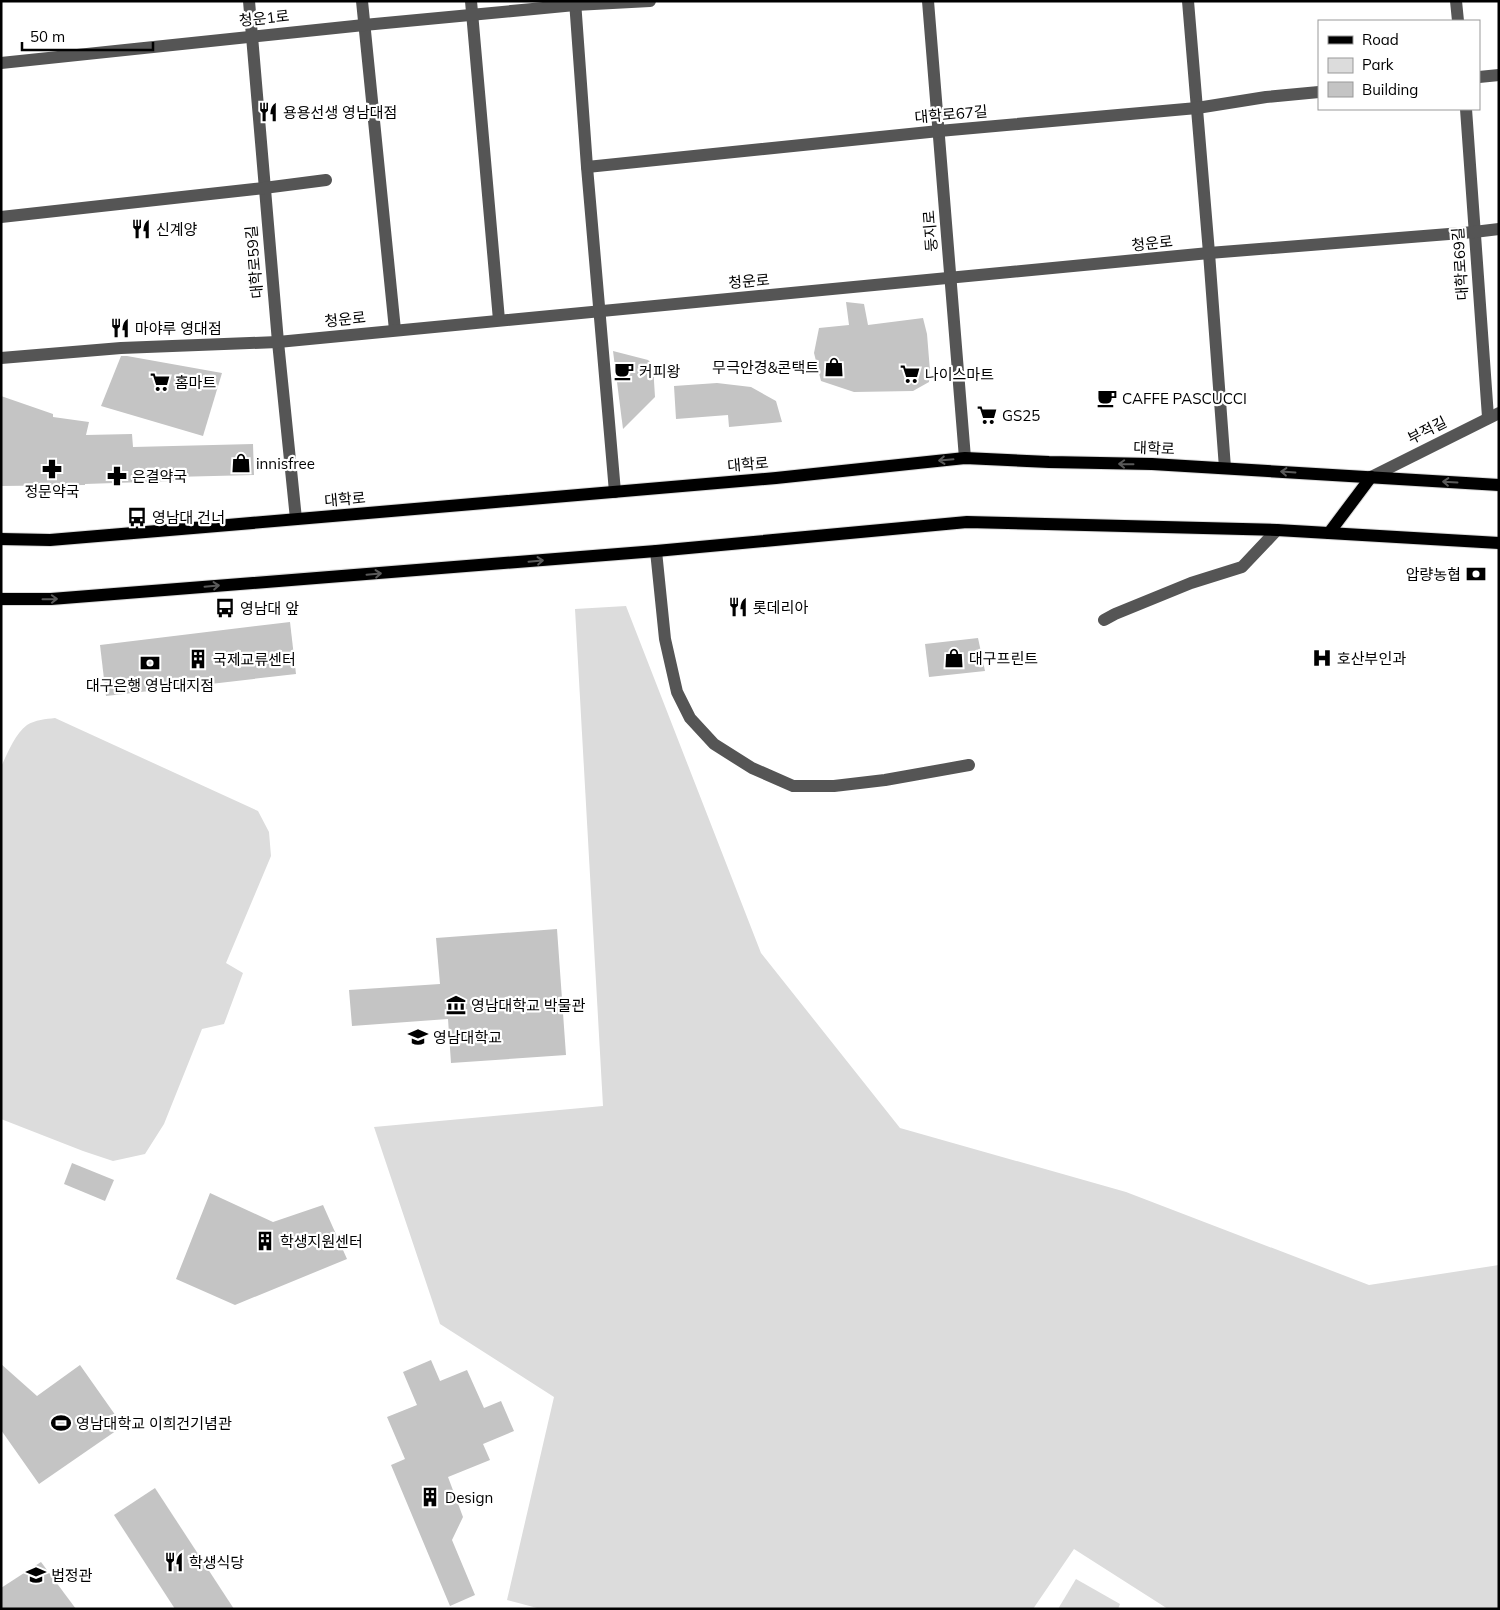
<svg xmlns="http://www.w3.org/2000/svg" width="1500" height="1610" viewBox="0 0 1500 1610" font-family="Mulish,'Noto Sans KR',sans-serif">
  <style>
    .green { fill: #dcdcdc }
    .building { fill: #c4c4c4 }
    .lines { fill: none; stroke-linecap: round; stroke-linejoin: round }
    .major-casing { stroke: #dbdbdb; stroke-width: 14 }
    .minor { stroke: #555; stroke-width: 12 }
    .major { stroke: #000; stroke-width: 12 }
    .oneway { stroke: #595959 }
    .labels { text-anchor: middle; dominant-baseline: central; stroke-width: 4.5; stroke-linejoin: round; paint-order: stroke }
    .street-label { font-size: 15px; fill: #000; stroke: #fff }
    .poi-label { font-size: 15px; fill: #000; stroke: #fff; text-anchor: start }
  </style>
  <rect width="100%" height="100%" fill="#fff"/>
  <g class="green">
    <path d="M 626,606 L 761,953 L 900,1128 L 1126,1192 L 1369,1285 L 1499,1265 L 1499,1609 L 1168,1609 L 1074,1549 L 1033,1609 L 541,1609 L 507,1600 L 554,1397 L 440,1324 L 374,1127 L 603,1106 L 575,609 Z"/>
    <path d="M 55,718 L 258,811 L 269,832 L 271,856 L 226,963 L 243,973 L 224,1024 L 202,1029 L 164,1124 L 145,1154 L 113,1161 L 83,1151 L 1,1119 L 1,767 C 7,754 15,734 27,725 C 35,720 46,719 55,718 Z"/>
    <path d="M 1076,1579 L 1120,1604 L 1118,1609 L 1058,1609 Z"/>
  </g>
  <g class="building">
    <path d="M 846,302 L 864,304 L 868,325 L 923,318 L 927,334 L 930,371 L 929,382 L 913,391 L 854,392 L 821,381 L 814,353 L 819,328 L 849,325 Z"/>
    <path d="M 613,351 L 648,360 L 653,365 L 655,397 L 623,429 Z"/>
    <path d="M 121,356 L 127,356 L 222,373 L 203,436 L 101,406 Z"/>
    <path d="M 717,383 L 751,387 L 776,401 L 782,422 L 729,427 L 728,415 L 676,419 L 674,386 Z"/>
    <path d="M 1,396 L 53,414 L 53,417 L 89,422 L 86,435 L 132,434 L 133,447 L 253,444 L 254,475 L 173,477 L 174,481 L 85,484 L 85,485 L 1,486 Z"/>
    <path d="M 290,622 L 296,674 L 106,696 L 100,645 Z"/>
    <path d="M 978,638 L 985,671 L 929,677 L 925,644 Z"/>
    <path d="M 557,929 L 566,1055 L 451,1063 L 448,1019 L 352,1026 L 349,990 L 440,984 L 436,938 Z"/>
    <path d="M 72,1163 L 114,1180 L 105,1201 L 64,1184 Z"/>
    <path d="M 210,1193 L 273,1222 L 323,1205 L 347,1259 L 235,1305 L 176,1279 Z"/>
    <path d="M 431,1360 L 440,1381 L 467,1370 L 484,1408 L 501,1401 L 514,1431 L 483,1444 L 490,1460 L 448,1477 L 463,1517 L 452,1540 L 475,1595 L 450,1606 L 391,1465 L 405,1459 L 387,1417 L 417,1405 L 403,1372 Z"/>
    <path d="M 1,1364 L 37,1396 L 80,1365 L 123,1426 L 39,1484 L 1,1430 Z"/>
    <path d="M 155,1488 L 234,1609 L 175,1609 L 114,1515 Z"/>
    <path d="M 41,1562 L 76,1609 L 1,1609 L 1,1588 Z"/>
  </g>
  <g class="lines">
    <defs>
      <g id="major">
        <path d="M 1329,533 L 1371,477"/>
        <path d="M 1,539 L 50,540 L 205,527 L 776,478 L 965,458 L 1049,462 L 1152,464 L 1499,485"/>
        <path d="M 1,599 L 51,599 L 656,551 L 967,522 L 1277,530 L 1499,543"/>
      </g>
    </defs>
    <use href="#major" class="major-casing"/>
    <g class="minor">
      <path d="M 249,1 L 278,342 L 296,519"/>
      <path d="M 362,1 L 395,330"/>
      <path d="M 471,1 L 499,320"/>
      <path d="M 575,1 L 587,167 L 615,492"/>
      <path d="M 928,1 L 965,458"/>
      <path d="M 1188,1 L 1209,253 L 1225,468"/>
      <path d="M 1456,1 L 1458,21"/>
      <path d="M 1,63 L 364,25 L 575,5 L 650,1"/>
      <path d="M 1479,77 L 1499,75"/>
      <path d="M 1466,109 L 1488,417"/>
      <path d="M 587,167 L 939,131 L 1197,108 L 1266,97 L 1319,92"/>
      <path d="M 1,217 L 264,188 L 326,180"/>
      <path d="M 1,358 L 121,348 L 278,342 L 1209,253 L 1474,232 L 1499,229"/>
      <path d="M 1371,477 L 1499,413"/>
      <path d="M 656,551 L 665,639 L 677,692 L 690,718 L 714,744 L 752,768 L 793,786 L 834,786 L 885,780 L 969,765"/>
      <path d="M 1104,620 L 1115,614 L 1191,583 L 1242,567 L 1277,530"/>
    </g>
    <use href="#major" class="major"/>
  </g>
  <defs><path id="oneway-shaft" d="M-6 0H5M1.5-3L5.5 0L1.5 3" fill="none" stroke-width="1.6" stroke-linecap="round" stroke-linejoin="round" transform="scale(1.25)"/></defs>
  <g class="oneway">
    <use href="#oneway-shaft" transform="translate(946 460) rotate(175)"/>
    <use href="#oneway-shaft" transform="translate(1126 464) rotate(-179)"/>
    <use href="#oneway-shaft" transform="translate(1288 472) rotate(-176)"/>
    <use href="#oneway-shaft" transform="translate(1450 482) rotate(-177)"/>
    <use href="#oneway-shaft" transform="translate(536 561) rotate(-5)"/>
    <use href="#oneway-shaft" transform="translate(374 574) rotate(-5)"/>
    <use href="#oneway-shaft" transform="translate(212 586) rotate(-5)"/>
    <use href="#oneway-shaft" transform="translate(50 599) rotate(-1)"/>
  </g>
  <defs>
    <symbol id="restaurant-bare" viewBox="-9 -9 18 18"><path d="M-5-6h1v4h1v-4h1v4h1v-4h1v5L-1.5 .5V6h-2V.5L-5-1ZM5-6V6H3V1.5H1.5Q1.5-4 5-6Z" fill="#000" stroke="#fff" stroke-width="2.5" paint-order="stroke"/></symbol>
    <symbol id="shop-bare" viewBox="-9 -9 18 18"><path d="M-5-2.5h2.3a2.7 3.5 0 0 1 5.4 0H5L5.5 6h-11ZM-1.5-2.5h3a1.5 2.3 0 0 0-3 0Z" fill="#000" stroke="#fff" stroke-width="2.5" paint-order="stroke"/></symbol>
    <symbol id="cafe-bare" viewBox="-9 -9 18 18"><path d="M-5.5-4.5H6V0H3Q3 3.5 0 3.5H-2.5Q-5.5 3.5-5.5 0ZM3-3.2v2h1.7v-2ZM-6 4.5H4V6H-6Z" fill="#000" stroke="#fff" stroke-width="2.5" paint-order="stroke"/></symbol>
    <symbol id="supermarket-bare" viewBox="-9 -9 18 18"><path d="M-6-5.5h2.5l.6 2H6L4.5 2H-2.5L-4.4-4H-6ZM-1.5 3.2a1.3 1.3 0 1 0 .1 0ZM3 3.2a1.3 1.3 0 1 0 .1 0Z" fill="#000" stroke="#fff" stroke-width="2.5" paint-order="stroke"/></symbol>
    <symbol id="pharmacy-bare" viewBox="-9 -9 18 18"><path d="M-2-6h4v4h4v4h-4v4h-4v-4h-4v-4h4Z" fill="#000" stroke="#fff" stroke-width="2.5" paint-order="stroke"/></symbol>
    <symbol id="bus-bare" viewBox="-9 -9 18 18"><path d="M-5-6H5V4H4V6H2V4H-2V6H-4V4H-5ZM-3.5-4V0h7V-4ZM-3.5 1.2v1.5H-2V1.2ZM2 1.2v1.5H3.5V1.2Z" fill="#000" stroke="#fff" stroke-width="2.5" paint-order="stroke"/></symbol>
    <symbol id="bank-bare" viewBox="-9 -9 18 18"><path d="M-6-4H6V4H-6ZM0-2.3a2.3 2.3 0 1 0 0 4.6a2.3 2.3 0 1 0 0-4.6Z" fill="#000" stroke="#fff" stroke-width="2.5" paint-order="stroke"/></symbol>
    <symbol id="hospital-bare" viewBox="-9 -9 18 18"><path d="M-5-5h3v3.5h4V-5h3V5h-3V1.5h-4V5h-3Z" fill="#000" stroke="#fff" stroke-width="2.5" paint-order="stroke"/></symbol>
    <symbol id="building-bare" viewBox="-9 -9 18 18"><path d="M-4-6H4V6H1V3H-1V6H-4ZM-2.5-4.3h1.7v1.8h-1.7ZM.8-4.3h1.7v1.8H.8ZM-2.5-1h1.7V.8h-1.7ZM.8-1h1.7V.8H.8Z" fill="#000" stroke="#fff" stroke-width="2.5" paint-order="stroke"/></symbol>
    <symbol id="museum-bare" viewBox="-9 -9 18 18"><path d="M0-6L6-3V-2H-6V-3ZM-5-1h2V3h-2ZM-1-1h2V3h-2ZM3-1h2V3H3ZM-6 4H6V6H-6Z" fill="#000" stroke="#fff" stroke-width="2.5" paint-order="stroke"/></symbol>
    <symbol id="university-bare" viewBox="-9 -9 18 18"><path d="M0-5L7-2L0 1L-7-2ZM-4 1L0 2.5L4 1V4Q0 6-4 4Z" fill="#000" stroke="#fff" stroke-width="2.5" paint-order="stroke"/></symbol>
    <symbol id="stadium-bare" viewBox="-9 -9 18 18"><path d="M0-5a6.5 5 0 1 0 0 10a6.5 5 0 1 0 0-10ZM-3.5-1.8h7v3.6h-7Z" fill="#000" stroke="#fff" stroke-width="2.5" paint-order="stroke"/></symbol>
  </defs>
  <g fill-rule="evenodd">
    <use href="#restaurant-bare" x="254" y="98" width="28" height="28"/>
    <use href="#restaurant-bare" x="127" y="215" width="28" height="28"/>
    <use href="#restaurant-bare" x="106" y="314" width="28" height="28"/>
    <use href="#shop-bare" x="820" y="353" width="28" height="28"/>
    <use href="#cafe-bare" x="610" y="357" width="28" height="28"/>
    <use href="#supermarket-bare" x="896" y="360" width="28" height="28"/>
    <use href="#supermarket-bare" x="146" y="368" width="28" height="28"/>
    <use href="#cafe-bare" x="1093" y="384" width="28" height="28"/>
    <use href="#supermarket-bare" x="973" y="401" width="28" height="28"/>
    <use href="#shop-bare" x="227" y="449" width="28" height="28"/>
    <use href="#pharmacy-bare" x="38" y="455" width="28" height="28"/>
    <use href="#pharmacy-bare" x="103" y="462" width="28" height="28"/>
    <use href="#bus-bare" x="123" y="503" width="28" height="28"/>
    <use href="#bank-bare" x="1462" y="560" width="28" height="28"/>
    <use href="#restaurant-bare" x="724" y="593" width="28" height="28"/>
    <use href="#bus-bare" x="211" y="594" width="28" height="28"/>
    <use href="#shop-bare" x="940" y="644" width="28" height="28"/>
    <use href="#hospital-bare" x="1308" y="644" width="28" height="28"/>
    <use href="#building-bare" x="184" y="645" width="28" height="28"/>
    <use href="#bank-bare" x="136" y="649" width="28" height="28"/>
    <use href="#museum-bare" x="442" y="991" width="28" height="28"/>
    <use href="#university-bare" x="404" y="1023" width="28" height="28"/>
    <use href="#building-bare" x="251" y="1227" width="28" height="28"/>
    <use href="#stadium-bare" x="47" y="1409" width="28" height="28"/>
    <use href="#building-bare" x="416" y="1483" width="28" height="28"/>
    <use href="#restaurant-bare" x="160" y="1548" width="28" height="28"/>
    <use href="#university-bare" x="22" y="1561" width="28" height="28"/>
  </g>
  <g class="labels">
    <g class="street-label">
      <text transform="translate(264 18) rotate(-6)">청운1로</text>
      <text transform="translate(951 114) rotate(-5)">대학로67길</text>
      <text transform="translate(930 231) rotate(-94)">둥지로</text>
      <text transform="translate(1152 243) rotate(-6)">청운로</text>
      <text transform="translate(254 262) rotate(-95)">대학로59길</text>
      <text transform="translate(1460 264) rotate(-94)">대학로69길</text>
      <text transform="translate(749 281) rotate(-5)">청운로</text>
      <text transform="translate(345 319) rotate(-6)">청운로</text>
      <text transform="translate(1427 430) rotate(-27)">부적길</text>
      <text transform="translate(1154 448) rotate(2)">대학로</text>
      <text transform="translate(748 464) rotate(-5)">대학로</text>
      <text transform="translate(345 499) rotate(-5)">대학로</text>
    </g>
    <g class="poi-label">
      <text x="283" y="112">용용선생 영남대점</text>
      <text x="156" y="229">신계양</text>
      <text x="135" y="328">마야루 영대점</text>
      <text x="819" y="367" text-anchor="end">무극안경&amp;콘택트</text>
      <text x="639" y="371">커피왕</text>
      <text x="925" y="374">나이스마트</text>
      <text x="175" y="382">홈마트</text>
      <text x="1122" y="398">CAFFE PASCUCCI</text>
      <text x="1002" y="415">GS25</text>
      <text x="256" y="463">innisfree</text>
      <text x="132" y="476">은결약국</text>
      <text x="52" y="491" text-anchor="middle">정문약국</text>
      <text x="152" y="517">영남대 건너</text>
      <text x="1461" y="574" text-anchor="end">압량농협</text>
      <text x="753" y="607">롯데리아</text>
      <text x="240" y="608">영남대 앞</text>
      <text x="969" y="658">대구프린트</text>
      <text x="1337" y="658">호산부인과</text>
      <text x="213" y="659">국제교류센터</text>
      <text x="150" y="685" text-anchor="middle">대구은행 영남대지점</text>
      <text x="471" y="1005">영남대학교 박물관</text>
      <text x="433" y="1037">영남대학교</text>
      <text x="280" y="1241">학생지원센터</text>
      <text x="76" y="1423">영남대학교 이희건기념관</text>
      <text x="445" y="1497">Design</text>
      <text x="189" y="1562">학생식당</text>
      <text x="51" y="1575">법정관</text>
    </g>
  </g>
  <rect width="1500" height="1610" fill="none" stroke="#000000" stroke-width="5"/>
  <rect x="1318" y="20" width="162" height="90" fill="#ffffff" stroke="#999999"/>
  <rect x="1328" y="36" width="25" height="8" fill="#000000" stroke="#999999"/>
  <text x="1362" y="45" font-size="15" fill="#000000">Road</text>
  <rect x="1328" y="58" width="25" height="15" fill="#dcdcdc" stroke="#999999"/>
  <text x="1362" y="70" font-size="15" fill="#000000">Park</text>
  <rect x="1328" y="82" width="25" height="15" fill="#c4c4c4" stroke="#999999"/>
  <text x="1362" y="95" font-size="15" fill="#000000">Building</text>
  <path d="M22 42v8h131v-8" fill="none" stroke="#000000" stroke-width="2.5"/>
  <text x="30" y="42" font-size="15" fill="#000000" stroke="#ffffff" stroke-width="4" paint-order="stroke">50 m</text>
</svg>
